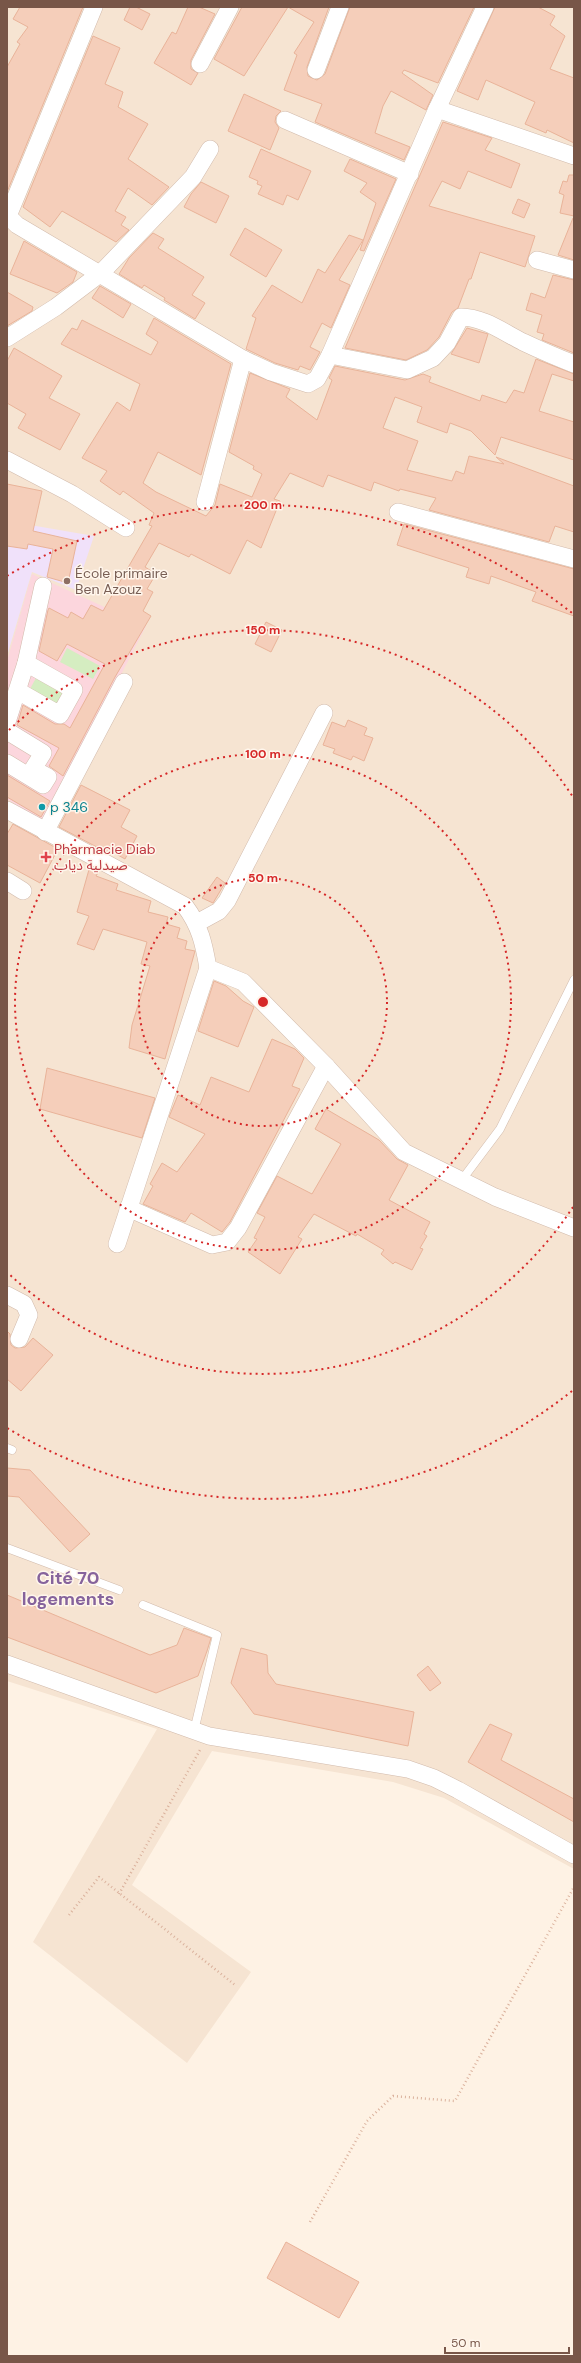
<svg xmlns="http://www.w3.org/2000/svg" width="581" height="2363" viewBox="0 0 581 2363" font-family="'DM Sans','Noto Sans Arabic',sans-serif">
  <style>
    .residential { fill: #f6e4d2 }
    .education { fill: #f0e1fa }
    .medical { fill: #fcd6dd }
    .green { fill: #d5edc1 }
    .building { fill: #f5ceba; stroke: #e9b399 }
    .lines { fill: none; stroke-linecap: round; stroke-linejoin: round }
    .lane-casing { stroke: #d2bbac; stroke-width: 9 }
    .street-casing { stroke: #d2bbac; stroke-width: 18 }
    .path { stroke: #dab19c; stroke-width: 2.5; stroke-dasharray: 1 3; stroke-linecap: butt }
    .lane { stroke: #fff; stroke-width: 8 }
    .street { stroke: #fff; stroke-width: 17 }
    .ring { fill: none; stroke: #d62828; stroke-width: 2; stroke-dasharray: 2 4 }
    .education-dot { fill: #8d6e63; stroke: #fff6ec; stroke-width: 1.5 }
    .culture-dot { fill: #0f9aa8; stroke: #fff6ec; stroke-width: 1.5 }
    .health-dot { fill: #e0444e; stroke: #fff6ec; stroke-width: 1.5 }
    .labels { text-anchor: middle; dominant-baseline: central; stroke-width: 3; stroke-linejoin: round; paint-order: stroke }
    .education-label { font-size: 14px; fill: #785e54; stroke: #fff6ec; text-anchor: start }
    .culture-label { font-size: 14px; fill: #0d838f; stroke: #fff6ec; text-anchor: start }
    .health-label { font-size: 14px; fill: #be3a42; stroke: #fff6ec; text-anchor: start }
    .district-label { font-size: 18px; font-weight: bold; fill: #86639c; stroke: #fff6ec }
    .centre { fill: #d62828; stroke: #fff6ec; stroke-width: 2 }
    .ring-label { font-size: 12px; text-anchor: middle; font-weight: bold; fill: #d62828; stroke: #fff6ec; stroke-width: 3; stroke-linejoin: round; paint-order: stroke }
  </style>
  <rect width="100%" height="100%" fill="#fef2e4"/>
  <path class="residential" d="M 7,7 L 574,7 L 574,1869 L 444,1798 L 393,1782 L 212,1751 L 132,1885 L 251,1972 L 187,2063 L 33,1942 L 157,1729 L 7,1681 Z"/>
  <path class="education" d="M 7,521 L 94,536 L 76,590 L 32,572 L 7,656 Z"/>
  <path class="medical" d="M 32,574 L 146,626 L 45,823 L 7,799 L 7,661 Z"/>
  <g class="green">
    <path d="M 67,648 L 100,666 L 93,679 L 60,662 Z"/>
    <path d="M 36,678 L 65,695 L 59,706 L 30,689 Z"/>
  </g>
  <g class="building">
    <path d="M 20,7 L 83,7 L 7,192 L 7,67 L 20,44 L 17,42 L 28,27 L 13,19 Z"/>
    <path d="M 130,7 L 136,7 L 150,14 L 142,30 L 124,20 Z"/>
    <path d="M 188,7 L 199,7 L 215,14 L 191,60 L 191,69 L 198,73 L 191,85 L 154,63 L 172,32 L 176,34 Z"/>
    <path d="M 242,7 L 329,7 L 307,67 L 308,76 L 317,80 L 325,74 L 350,7 L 474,7 L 438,83 L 404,70 L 402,73 L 433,95 L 426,110 L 391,91 L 383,106 L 375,133 L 410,147 L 404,160 L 315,122 L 322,104 L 284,90 L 297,55 L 294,53 L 314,22 L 288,7 L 244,76 L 214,59 Z"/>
    <path d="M 495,7 L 538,7 L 555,16 L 550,25 L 565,36 L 550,69 L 574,78 L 574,143 L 547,130 L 546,133 L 525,124 L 535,102 L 486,80 L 478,100 L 457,91 Z"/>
    <path d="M 93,36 L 120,48 L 105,84 L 123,92 L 118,107 L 148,124 L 128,159 L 169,187 L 152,205 L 128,188 L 115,211 L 126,217 L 121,225 L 129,230 L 116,242 L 62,211 L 50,227 L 23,207 Z"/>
    <path d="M 244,94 L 281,111 L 276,116 L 275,122 L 279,128 L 270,150 L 228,131 Z"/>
    <path d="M 443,122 L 492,138 L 485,150 L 520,164 L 511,188 L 468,171 L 460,189 L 442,181 L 429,206 L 535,236 L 525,267 L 480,252 L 471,279 L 469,279 L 458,308 L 452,312 L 439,337 L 427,350 L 406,360 L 345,348 Z"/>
    <path d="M 261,149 L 311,171 L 298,200 L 287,195 L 283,205 L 258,194 L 262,186 L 257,184 L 258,181 L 249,177 Z"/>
    <path d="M 350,159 L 396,179 L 364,251 L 360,250 L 376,203 L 360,192 L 367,183 L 344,171 Z"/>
    <path d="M 569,175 L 574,175 L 574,216 L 560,213 L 564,195 L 559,193 L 563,181 L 567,182 Z"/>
    <path d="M 201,182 L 229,196 L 216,223 L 184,207 L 191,194 Z"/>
    <path d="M 518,199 L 530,204 L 524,218 L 512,213 Z"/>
    <path d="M 573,218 L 574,218 L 574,260 L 558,255 Z"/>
    <path d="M 245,228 L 282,250 L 266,277 L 230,255 Z"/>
    <path d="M 153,233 L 164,239 L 158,248 L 204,277 L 192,295 L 205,303 L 195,319 L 164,300 L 165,298 L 144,285 L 142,288 L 119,274 L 129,258 Z"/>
    <path d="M 349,235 L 363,240 L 339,280 L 350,285 L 331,328 L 322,323 L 310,347 L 320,352 L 310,370 L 300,366 L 298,370 L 275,363 L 246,349 L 256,318 L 252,316 L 272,285 L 302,303 L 318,269 L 325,273 Z"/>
    <path d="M 24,241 L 77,272 L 73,282 L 57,293 L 10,274 Z"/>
    <path d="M 553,275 L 574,280 L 574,353 L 542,340 L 544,334 L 537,332 L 542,315 L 526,310 L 531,293 L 545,298 Z"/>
    <path d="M 100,286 L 131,304 L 123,318 L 92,298 Z"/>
    <path d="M 7,292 L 33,307 L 32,311 L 7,326 Z"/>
    <path d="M 154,318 L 231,364 L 201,475 L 158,452 L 143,483 L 156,492 L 206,516 L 215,505 L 220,484 L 252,497 L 262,474 L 253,469 L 254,466 L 229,452 L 250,373 L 290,389 L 286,397 L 317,420 L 332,380 L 329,378 L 335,366 L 405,380 L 423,374 L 431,377 L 429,382 L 480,401 L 482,395 L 506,403 L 514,390 L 524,393 L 536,359 L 574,374 L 574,381 L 552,374 L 539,411 L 574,422 L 574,460 L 501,437 L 495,455 L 471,431 L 450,423 L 447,433 L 417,422 L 422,407 L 395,397 L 383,428 L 418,441 L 407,470 L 452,481 L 456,471 L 464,474 L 469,456 L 504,464 L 496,457 L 574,486 L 574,532 L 555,526 L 549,542 L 429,510 L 436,498 L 400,489 L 399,491 L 374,482 L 371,491 L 328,475 L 323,487 L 290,473 L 274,499 L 280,501 L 261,548 L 247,540 L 230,574 L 191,554 L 189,557 L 159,543 L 145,567 L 156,574 L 147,589 L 153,592 L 143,611 L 151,616 L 115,677 L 63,776 L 49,766 L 59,748 L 17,725 L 23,705 L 55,724 L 64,724 L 70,728 L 105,664 L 67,644 L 57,661 L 39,651 L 48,610 L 49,608 L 68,618 L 71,612 L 83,619 L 91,605 L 103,611 L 152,526 L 149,525 L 154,513 L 123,491 L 120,495 L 100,481 L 107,471 L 82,458 L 117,402 L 130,411 L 140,384 L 61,344 L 72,328 L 77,330 L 82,320 L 151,355 L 158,342 L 146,334 Z"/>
    <path d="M 467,328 L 488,334 L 479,363 L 451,354 Z"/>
    <path d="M 14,348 L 62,376 L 49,398 L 80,414 L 60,450 L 18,428 L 26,414 L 7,403 L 7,361 Z"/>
    <path d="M 7,484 L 42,491 L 33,531 L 77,541 L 68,583 L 47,577 L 53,549 L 28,544 L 27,549 L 7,546 Z"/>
    <path d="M 404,524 L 574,569 L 574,616 L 532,601 L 536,592 L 491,576 L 489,584 L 466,577 L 469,568 L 397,545 Z"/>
    <path d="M 266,622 L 282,630 L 271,652 L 255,644 Z"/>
    <path d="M 348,720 L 367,728 L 364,735 L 373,738 L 364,761 L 353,756 L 351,760 L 333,753 L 335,749 L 323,745 L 332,722 L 345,727 Z"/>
    <path d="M 7,775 L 50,801 L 41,817 L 7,797 Z"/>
    <path d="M 81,785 L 130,810 L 121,827 L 137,836 L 125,859 L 109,850 L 108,853 L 59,827 Z"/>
    <path d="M 13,824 L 58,849 L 40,883 L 7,865 L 7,834 Z"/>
    <path d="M 90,866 L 99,871 L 96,876 L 118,884 L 116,890 L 151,901 L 148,912 L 168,917 L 166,924 L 180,928 L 177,938 L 187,941 L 185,949 L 195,951 L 165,1059 L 129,1048 L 132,1025 L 150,966 L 141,964 L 147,942 L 103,929 L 94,950 L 77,944 L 89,916 L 77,912 Z"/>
    <path d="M 217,877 L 225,883 L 213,903 L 202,898 Z"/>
    <path d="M 214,981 L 226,986 L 243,1001 L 254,1007 L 238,1047 L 198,1031 Z"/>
    <path d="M 272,1039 L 295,1049 L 304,1058 L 292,1086 L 300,1089 L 230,1222 L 222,1232 L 191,1213 L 185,1222 L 143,1204 L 153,1186 L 150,1184 L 162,1163 L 177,1172 L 205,1134 L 169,1117 L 178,1095 L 200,1105 L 211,1077 L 249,1092 Z"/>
    <path d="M 47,1068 L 155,1098 L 142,1138 L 40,1109 Z"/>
    <path d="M 326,1109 L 379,1140 L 397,1159 L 408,1165 L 389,1200 L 430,1222 L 424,1234 L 427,1236 L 420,1248 L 423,1249 L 412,1270 L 395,1262 L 393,1264 L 381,1254 L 384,1250 L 357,1234 L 356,1236 L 314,1214 L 298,1237 L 302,1239 L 280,1274 L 248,1252 L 257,1239 L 254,1238 L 265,1217 L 257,1213 L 277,1176 L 312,1194 L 341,1144 L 315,1129 Z"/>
    <path d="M 7,1331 L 10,1334 L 11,1345 L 15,1348 L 25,1347 L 33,1338 L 53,1355 L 21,1391 L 7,1379 Z"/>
    <path d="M 7,1468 L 30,1470 L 90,1534 L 70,1552 L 19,1497 L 7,1496 Z"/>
    <path d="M 7,1595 L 150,1655 L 177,1645 L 184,1628 L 211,1638 L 207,1651 L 198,1676 L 156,1693 L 7,1637 Z"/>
    <path d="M 241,1648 L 267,1655 L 268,1673 L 276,1684 L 414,1712 L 408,1746 L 254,1714 L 231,1683 Z"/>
    <path d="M 428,1666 L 441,1683 L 430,1691 L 417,1675 Z"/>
    <path d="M 490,1724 L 512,1734 L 501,1760 L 574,1799 L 574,1822 L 468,1762 Z"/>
    <path d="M 286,2242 L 359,2282 L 339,2318 L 267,2278 Z"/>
  </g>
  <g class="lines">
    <defs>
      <g id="lane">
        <path d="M 461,1181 L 500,1129 L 574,980"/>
        <path d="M 7,1448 L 12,1450"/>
        <path d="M 7,1548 L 119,1590"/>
        <path d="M 143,1605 L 217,1635 L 194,1731"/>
      </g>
      <g id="street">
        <path d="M 94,7 L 8,216 L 17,225 L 243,359 L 205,502"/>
        <path d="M 485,7 L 437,109 L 330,355 L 407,370 L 433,358 L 447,343 L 461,317 C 483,317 503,332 523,342 C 540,350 556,357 574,364"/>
        <path d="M 200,64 L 230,7"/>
        <path d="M 316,70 L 340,7"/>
        <path d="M 437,109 L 574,156"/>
        <path d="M 285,120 L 410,174"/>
        <path d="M 537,260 L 574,270"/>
        <path d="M 7,338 L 56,307 L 101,273 L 193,177 L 210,149"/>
        <path d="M 243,359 L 271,372 L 308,384 L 317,379 L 330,355"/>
        <path d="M 7,460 L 72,494 L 126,528"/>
        <path d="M 398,512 L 574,559"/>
        <path d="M 18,691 L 60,715 L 74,690 L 26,663"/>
        <path d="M 7,722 L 26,663 L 43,586"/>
        <path d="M 7,731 L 43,753 L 33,769 L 48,777 L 43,785 L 7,763"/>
        <path d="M 7,810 L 185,906 C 200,926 204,944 208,968 L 243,982 L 326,1066 L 404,1152 L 495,1197 L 574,1228"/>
        <path d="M 45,832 L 124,682"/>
        <path d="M 7,881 L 23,891"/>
        <path d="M 197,923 L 219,911 L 227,901 L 324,713"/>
        <path d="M 128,1208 L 212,1245 L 227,1242 L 238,1228 L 326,1066"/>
        <path d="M 117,1244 L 208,968"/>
        <path d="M 7,1295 L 24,1304 L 29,1315 L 19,1339"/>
        <path d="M 7,1664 L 209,1736 L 408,1769 L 434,1778 L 458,1790 L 574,1855"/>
      </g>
    </defs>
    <use href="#lane" class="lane-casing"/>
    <use href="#street" class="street-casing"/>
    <g class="path">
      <path d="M 119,1894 L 200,1750"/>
      <path d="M 69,1915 L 99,1877 L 235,1985"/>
      <path d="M 310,2222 L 367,2121 L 393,2096 L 455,2101 L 574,1887"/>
    </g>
    <use href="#lane" class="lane"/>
    <use href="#street" class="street"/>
  </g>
  <g class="ring">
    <circle cx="263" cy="1002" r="124"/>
    <circle cx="263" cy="1002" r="248"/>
    <path d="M573 1207A372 372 0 0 1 9 1274M9 730A372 372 0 0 1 573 797"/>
    <path d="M572 1391A497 497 0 0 1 7 1428M7 576A497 497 0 0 1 572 613"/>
  </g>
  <circle class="education-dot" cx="67" cy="581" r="4"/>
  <circle class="culture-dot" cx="42" cy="807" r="4"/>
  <path class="health-dot" d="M44 851h4v4h4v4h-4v4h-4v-4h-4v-4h4z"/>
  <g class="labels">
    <g class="education-label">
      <text x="75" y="573">École primaire<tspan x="75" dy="16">Ben Azouz</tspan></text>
    </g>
    <g class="culture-label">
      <text x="50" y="807">p 346</text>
    </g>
    <g class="health-label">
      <text x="54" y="849">Pharmacie Diab<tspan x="54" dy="16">صيدلية دياب</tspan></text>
    </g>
    <g class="district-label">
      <text x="68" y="1578">Cité 70<tspan x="68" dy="21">logements</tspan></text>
    </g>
  </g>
  <circle cx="263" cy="1002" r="6" class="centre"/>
  <g class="ring-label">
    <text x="263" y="509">200 m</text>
    <text x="263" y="634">150 m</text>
    <text x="263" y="758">100 m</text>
    <text x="263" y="882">50 m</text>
  </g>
  <rect width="581" height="2363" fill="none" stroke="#785648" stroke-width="16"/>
  <path d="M445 2347v6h124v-6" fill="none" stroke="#785648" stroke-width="2"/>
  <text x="451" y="2347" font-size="12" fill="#785648" stroke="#fff6ec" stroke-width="3" paint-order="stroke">50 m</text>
</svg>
